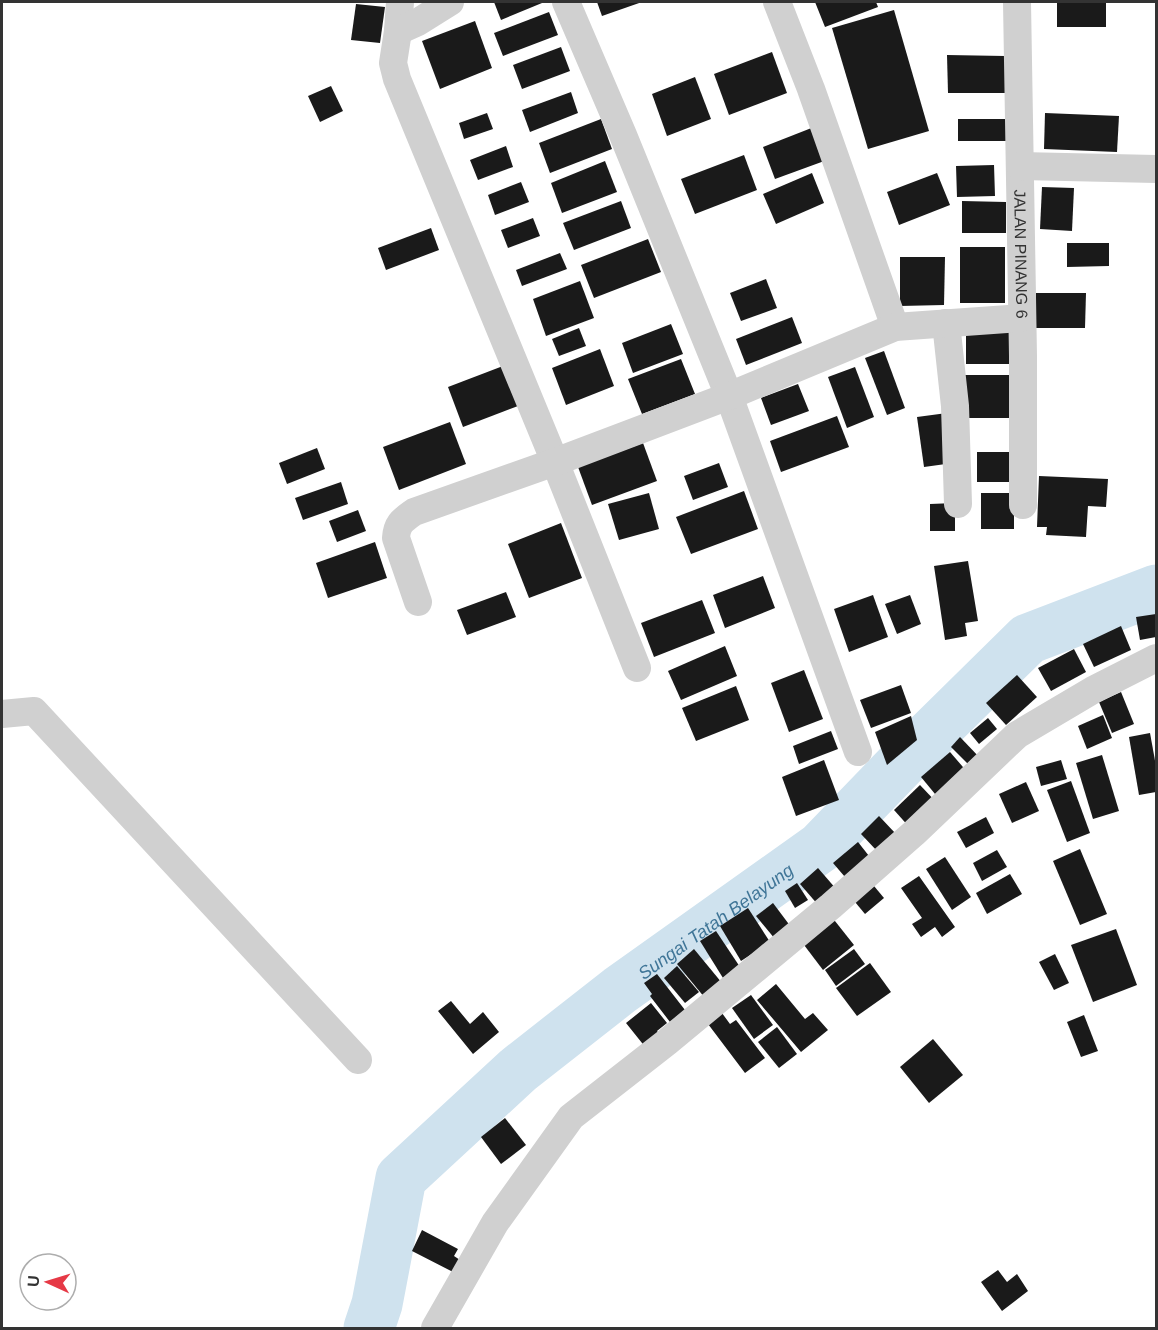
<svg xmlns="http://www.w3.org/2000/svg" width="1158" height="1330" viewBox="0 0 1158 1330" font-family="Helvetica,sans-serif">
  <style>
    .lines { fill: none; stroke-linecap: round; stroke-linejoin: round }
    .river { stroke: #cfe2ee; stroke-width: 51 }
    .building { fill: #1a1a1a }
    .minor { stroke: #d0d0d0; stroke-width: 28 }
    .labels { text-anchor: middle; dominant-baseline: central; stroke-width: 6; stroke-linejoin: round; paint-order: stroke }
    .street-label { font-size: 16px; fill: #333; stroke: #fff }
    .water-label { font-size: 18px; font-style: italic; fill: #3f7597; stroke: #fff }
  </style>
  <rect width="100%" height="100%" fill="#fff"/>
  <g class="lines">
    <path class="river" id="s1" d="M 369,1328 L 377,1304 L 401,1178 L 518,1070 L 620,990 L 821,847 L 901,764 L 1028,639 L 1156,590"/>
  </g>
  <g class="building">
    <path d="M 494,2 L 542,2 L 542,3 L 501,20 Z"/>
    <path d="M 597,2 L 642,2 L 602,16 Z"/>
    <path d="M 815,2 L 876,2 L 878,7 L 825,27 Z"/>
    <rect x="1057" y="2" width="49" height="25"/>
    <path d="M 356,4 L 385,7 L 380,43 L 351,40 Z"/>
    <path d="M 894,10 L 929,131 L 868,149 L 832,28 Z"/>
    <path d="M 549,12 L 558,35 L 503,56 L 494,33 Z"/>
    <path d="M 475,21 L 492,68 L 440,89 L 422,41 Z"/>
    <path d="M 561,47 L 570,71 L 522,89 L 513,65 Z"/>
    <path d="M 772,52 L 787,93 L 729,115 L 714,74 Z"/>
    <path d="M 947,55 L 1005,56 L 1005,93 L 948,93 Z"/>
    <path d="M 695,77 L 711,119 L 667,136 L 652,94 Z"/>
    <path d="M 331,86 L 343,111 L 320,122 L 308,96 Z"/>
    <path d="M 571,92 L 578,113 L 530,132 L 522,110 Z"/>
    <path d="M 487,113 L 493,129 L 464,139 L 459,123 Z"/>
    <path d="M 1045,113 L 1119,116 L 1117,152 L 1044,149 Z"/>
    <path d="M 601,119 L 612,149 L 550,173 L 539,143 Z"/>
    <rect x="958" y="119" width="48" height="22"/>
    <path d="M 814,127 L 827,160 L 775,179 L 763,147 Z"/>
    <path d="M 506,146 L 513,167 L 478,180 L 470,160 Z"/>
    <path d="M 744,155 L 757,190 L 695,214 L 681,179 Z"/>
    <path d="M 605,161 L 617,192 L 562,213 L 551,183 Z"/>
    <path d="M 994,165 L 995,196 L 957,197 L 956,166 Z"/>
    <path d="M 812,173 L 824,203 L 776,224 L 763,194 Z"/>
    <path d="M 937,173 L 950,205 L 899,225 L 887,192 Z"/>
    <path d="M 521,182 L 529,202 L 495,215 L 488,195 Z"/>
    <path d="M 1042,187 L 1074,188 L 1072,231 L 1040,229 Z"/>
    <path d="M 621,201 L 631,228 L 574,250 L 563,223 Z"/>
    <path d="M 962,201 L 1006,202 L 1006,233 L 962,233 Z"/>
    <path d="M 533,218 L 540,236 L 508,248 L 501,230 Z"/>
    <path d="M 431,228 L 439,250 L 386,270 L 378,248 Z"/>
    <path d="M 648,239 L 661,272 L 594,298 L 581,265 Z"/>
    <path d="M 1067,243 L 1109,243 L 1109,266 L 1067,267 Z"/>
    <rect x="960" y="247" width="45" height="56"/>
    <path d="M 560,253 L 567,269 L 522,286 L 516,270 Z"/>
    <path d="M 900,257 L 945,257 L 944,305 L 900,306 Z"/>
    <path d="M 766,279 L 777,308 L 741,321 L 730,293 Z"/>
    <path d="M 580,281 L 594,318 L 546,336 L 533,299 Z"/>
    <path d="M 1036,293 L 1086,293 L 1085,328 L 1036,328 Z"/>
    <path d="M 792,317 L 802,343 L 746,365 L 736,339 Z"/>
    <path d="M 671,324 L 683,354 L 633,373 L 622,343 Z"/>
    <path d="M 579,328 L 586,346 L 559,356 L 552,339 Z"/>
    <rect x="966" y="329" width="53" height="35"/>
    <path d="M 600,349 L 614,386 L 566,405 L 552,368 Z"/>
    <path d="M 884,351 L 905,408 L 887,415 L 865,358 Z"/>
    <path d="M 681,359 L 695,394 L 642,414 L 628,379 Z"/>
    <path d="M 503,366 L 518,406 L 463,427 L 448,387 Z"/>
    <path d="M 855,367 L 874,417 L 847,428 L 828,377 Z"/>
    <rect x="965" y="375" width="49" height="43"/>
    <path d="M 798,384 L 809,411 L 771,425 L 761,398 Z"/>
    <path d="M 947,413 L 953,463 L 924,467 L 917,417 Z"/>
    <path d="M 837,416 L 849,447 L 781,472 L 770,441 Z"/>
    <path d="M 450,422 L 466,464 L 399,490 L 383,447 Z"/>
    <path d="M 643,443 L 657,481 L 592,505 L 578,467 Z"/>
    <path d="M 317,448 L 325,469 L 287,484 L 279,463 Z"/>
    <rect x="977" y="452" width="36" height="30"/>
    <path d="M 719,463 L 728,487 L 693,500 L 684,476 Z"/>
    <path d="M 1039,476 L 1108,479 L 1106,507 L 1088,506 L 1086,537 L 1046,535 L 1047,527 L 1037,527 Z"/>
    <path d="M 341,482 L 348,504 L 303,520 L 295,498 Z"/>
    <path d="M 744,491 L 758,529 L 691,554 L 676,517 Z"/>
    <path d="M 649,493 L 659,529 L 619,540 L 608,504 Z"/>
    <rect x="981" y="493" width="33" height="36"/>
    <path d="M 955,503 L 955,531 L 930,531 L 930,504 Z"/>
    <path d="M 358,510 L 366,531 L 337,542 L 329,521 Z"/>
    <path d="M 561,523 L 582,578 L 529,598 L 508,544 Z"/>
    <path d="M 375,542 L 387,578 L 328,598 L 316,563 Z"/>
    <path d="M 968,561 L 978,621 L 965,623 L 967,636 L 945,640 L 934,566 Z"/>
    <path d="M 763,576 L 775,608 L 725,628 L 713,595 Z"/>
    <path d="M 506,592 L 516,617 L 467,635 L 457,610 Z"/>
    <path d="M 873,595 L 888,637 L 849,652 L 834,609 Z"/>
    <path d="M 910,595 L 921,624 L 897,634 L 885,604 Z"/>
    <path d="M 702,600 L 715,633 L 654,657 L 641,623 Z"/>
    <path d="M 1156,614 L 1156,637 L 1140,640 L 1136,617 Z"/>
    <path d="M 1121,626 L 1131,650 L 1094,667 L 1083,644 Z"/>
    <path d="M 725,646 L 737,676 L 681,700 L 668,671 Z"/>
    <path d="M 1074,649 L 1086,672 L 1051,691 L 1038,668 Z"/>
    <path d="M 804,670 L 823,719 L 789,732 L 771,683 Z"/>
    <path d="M 1017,675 L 1037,697 L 1006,725 L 986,703 Z"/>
    <path d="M 901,685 L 911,713 L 871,728 L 860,700 Z"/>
    <path d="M 736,686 L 749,720 L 696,741 L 682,708 Z"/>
    <path d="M 1121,692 L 1134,724 L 1112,733 L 1099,702 Z"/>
    <path d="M 1103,715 L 1112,738 L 1087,749 L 1078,726 Z"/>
    <path d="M 911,716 L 917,740 L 887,765 L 875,732 Z"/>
    <path d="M 988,718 L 997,729 L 979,744 L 970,733 Z"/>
    <path d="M 831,731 L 838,749 L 799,764 L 793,746 Z"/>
    <path d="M 1150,733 L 1156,766 L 1156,792 L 1139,795 L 1129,737 Z"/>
    <path d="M 960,737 L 981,759 L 972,768 L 951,747 Z"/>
    <path d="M 950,752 L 969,774 L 940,800 L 921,777 Z"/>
    <path d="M 1102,755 L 1119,811 L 1093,819 L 1076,763 Z"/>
    <path d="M 824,760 L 839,800 L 796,816 L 782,777 Z"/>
    <path d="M 1061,760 L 1067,779 L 1041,786 L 1036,767 Z"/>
    <path d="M 1071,781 L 1090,833 L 1067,842 L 1047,790 Z"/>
    <path d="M 1026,782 L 1039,811 L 1012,823 L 999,794 Z"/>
    <path d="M 920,785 L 938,804 L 911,829 L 894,810 Z"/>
    <path d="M 879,816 L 896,834 L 878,852 L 861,834 Z"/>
    <path d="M 986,817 L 994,833 L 966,848 L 957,832 Z"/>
    <path d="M 858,842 L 869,856 L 845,877 L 833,863 Z"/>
    <path d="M 1080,849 L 1107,914 L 1080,925 L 1053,861 Z"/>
    <path d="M 997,850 L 1007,867 L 982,881 L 973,863 Z"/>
    <path d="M 945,857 L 971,897 L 952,910 L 926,869 Z"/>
    <path d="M 818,868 L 837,890 L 819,906 L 800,884 Z"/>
    <path d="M 1010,874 L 1022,894 L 987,914 L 976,893 Z"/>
    <path d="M 919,876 L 955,927 L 942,937 L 935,927 L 921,937 L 912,924 L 922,918 L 901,888 Z"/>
    <path d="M 797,883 L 808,900 L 795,908 L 785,891 Z"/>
    <path d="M 874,886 L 884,898 L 865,914 L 855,902 Z"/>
    <path d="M 773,903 L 791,927 L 775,939 L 756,916 Z"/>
    <path d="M 748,908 L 770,942 L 741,961 L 720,926 Z"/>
    <path d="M 831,916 L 854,945 L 823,970 L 801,941 Z"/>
    <path d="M 1116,929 L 1137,985 L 1093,1002 L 1071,945 Z"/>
    <path d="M 716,931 L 740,967 L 723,978 L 700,941 Z"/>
    <path d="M 694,949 L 722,983 L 705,998 L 677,964 Z"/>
    <path d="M 854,949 L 865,964 L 836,986 L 825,970 Z"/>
    <path d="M 1055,954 L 1069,983 L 1054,990 L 1039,962 Z"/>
    <path d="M 870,963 L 891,992 L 857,1016 L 836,988 Z"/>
    <path d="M 677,966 L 699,992 L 685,1003 L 664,978 Z"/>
    <path d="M 657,974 L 685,1010 L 670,1022 L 650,996 L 652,994 L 644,983 Z"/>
    <path d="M 776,984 L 805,1019 L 813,1013 L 828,1030 L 801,1052 L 757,1000 Z"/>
    <path d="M 751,995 L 773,1025 L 754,1039 L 732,1008 Z"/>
    <path d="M 451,1001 L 470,1024 L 483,1012 L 499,1032 L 473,1054 L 438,1011 Z"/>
    <path d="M 651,1003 L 667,1023 L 657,1031 L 661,1036 L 646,1048 L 626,1023 Z"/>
    <path d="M 719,1009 L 730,1024 L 736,1020 L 765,1058 L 745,1073 L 705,1020 Z"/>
    <path d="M 1084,1015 L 1098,1051 L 1081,1057 L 1067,1022 Z"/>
    <path d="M 777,1027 L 797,1054 L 779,1068 L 758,1042 Z"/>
    <path d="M 933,1039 L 963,1075 L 929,1103 L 900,1067 Z"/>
    <path d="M 505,1118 L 526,1145 L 501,1164 L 481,1137 Z"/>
    <path d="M 422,1230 L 458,1249 L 454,1256 L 460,1260 L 453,1272 L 412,1251 Z"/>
    <path d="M 998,1270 L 1007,1282 L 1017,1274 L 1028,1291 L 1002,1311 L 981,1282 Z"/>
  </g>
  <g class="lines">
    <g class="minor">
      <path d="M 400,2 L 398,31 L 393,63 L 397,79 L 555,462 L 637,668"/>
      <path d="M 566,2 L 623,135 L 729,396 L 858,752"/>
      <path d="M 777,2 L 811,89 L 895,327"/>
      <path id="s2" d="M 1017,2 L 1023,356 L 1023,505"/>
      <path d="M 398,31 L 418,22 L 450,2"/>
      <path d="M 1020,166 L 1156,169"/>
      <path d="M 946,323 L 955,406 L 958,504"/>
      <path d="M 418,602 L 396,538 C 397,523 403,520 414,512 L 555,462 L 729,396 L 895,327 L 1021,318"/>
      <path d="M 2,714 L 34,711 L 358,1060"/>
      <path d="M 435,1328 L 495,1223 L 571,1117 L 667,1042 L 831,906 L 914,833 L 1017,735 L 1093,690 L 1156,658"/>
    </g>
  </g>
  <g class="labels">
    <g class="street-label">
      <text stroke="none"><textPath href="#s2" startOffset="252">JALAN PINANG 6</textPath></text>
    </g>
    <g class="water-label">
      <text stroke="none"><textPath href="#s1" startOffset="560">Sungai Tatah Belayung</textPath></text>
    </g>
  </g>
  <rect width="1158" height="1330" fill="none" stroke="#333333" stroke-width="6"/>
  <g transform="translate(48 1282) rotate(274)"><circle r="28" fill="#ffffff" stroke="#adadad" stroke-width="1.5"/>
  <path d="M0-4.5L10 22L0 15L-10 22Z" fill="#e63946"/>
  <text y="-9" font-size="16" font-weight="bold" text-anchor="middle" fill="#333333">U</text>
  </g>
</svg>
